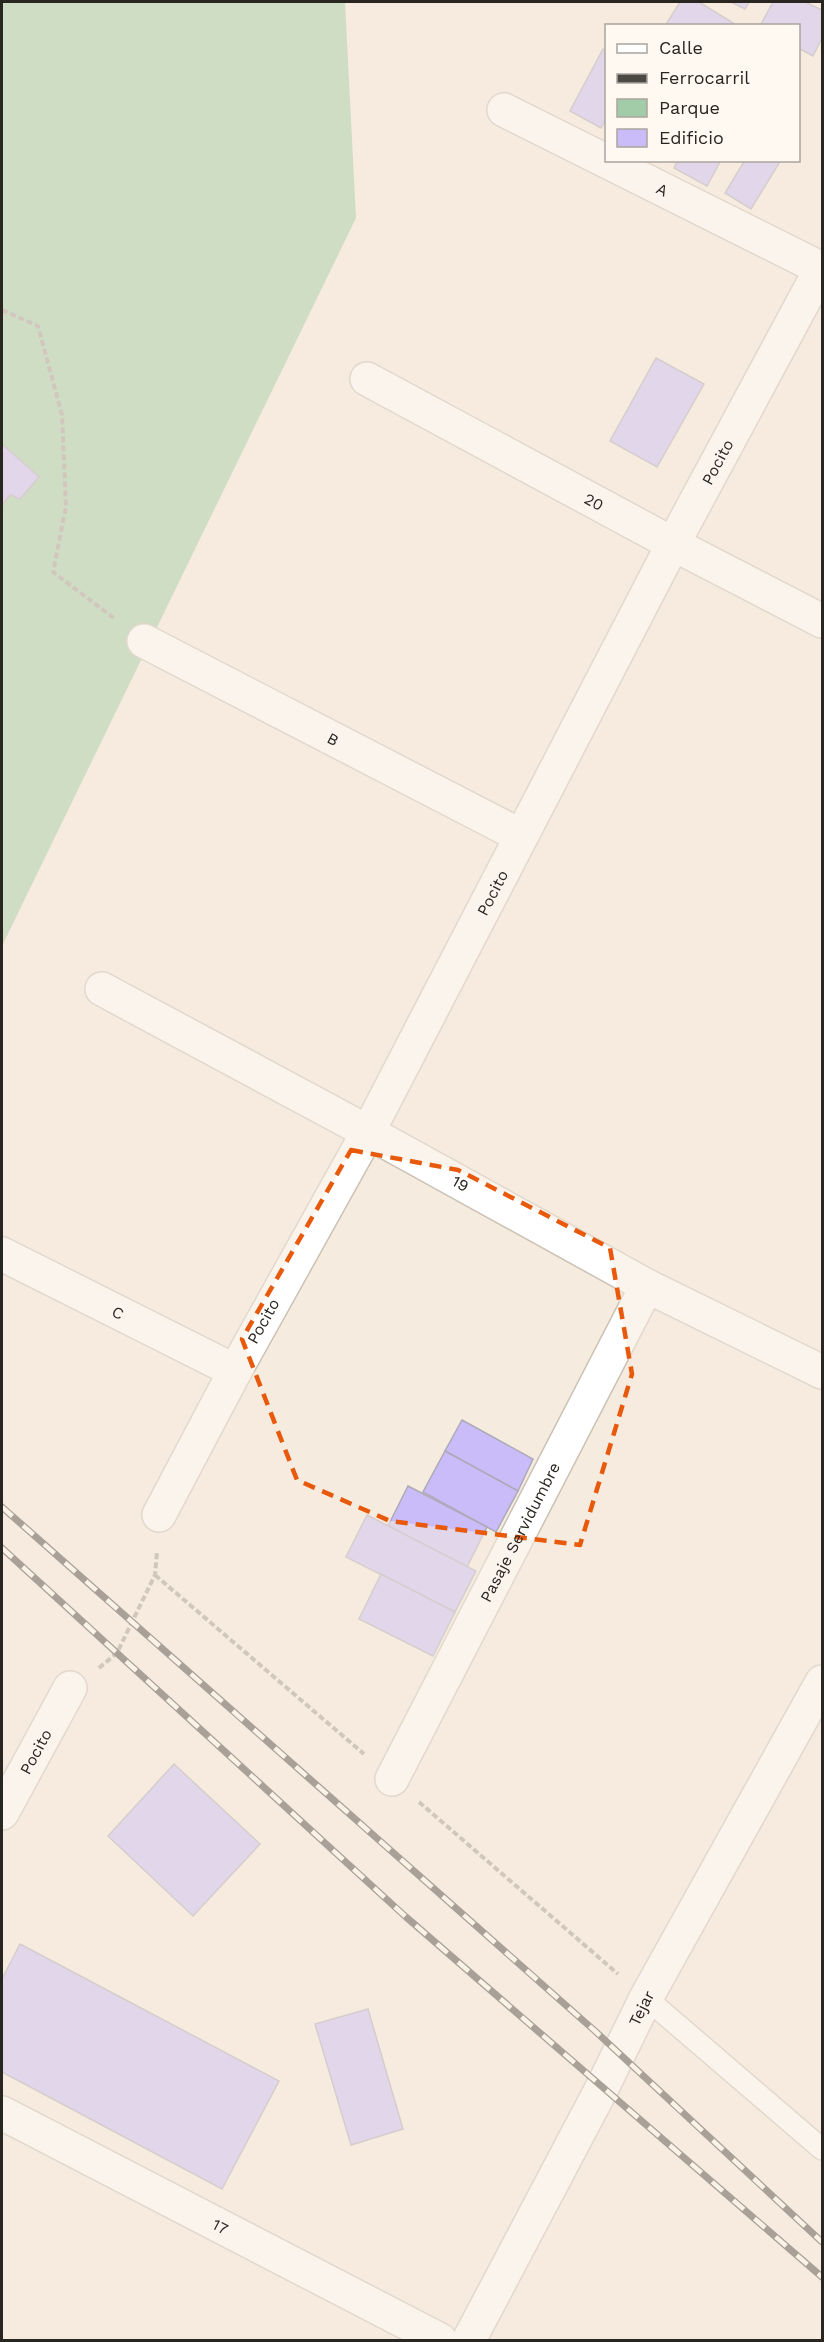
<svg xmlns="http://www.w3.org/2000/svg" width="824" height="2342" viewBox="0 0 824 2342" font-family="'Work Sans',sans-serif">
  <style>
    .green { fill: #a2cca7 }
    .building { fill: #cabcf9; stroke: #adaab8; stroke-width: 1.5 }
    .lines { fill: none; stroke-linecap: round; stroke-linejoin: round }
    .service-casing { stroke: #cbc2b5; stroke-width: 24 }
    .minor-casing { stroke: #cbc2b5; stroke-width: 36 }
    .path { stroke: #a49c93; stroke-width: 4; stroke-dasharray: 6 3; stroke-linecap: butt }
    .service { stroke: #fff; stroke-width: 21 }
    .minor { stroke: #fff; stroke-width: 33 }
    .rail-casing { stroke: #4c4842; stroke-width: 7 }
    .rail { stroke: #fff9f1; stroke-width: 4.5; stroke-dasharray: 14; stroke-linecap: butt }
    .marked { fill: none; stroke: #e8590c; stroke-width: 4.5; stroke-dasharray: 12 8; stroke-linejoin: round }
    .labels { text-anchor: middle; dominant-baseline: central; stroke-width: 5; stroke-linejoin: round; paint-order: stroke }
    .street-label { font-size: 16px; fill: #292621; stroke: #fff9f1 }
  </style>
  <rect width="100%" height="100%" fill="#f5ebde"/>
  <path class="green" d="M 2,2 L 345,2 L 356,218 L 2,946 Z"/>
  <g class="building">
    <path d="M 680,2 L 699,2 L 738,26 L 665,26 Z"/>
    <path d="M 731,2 L 749,2 L 745,9 Z"/>
    <path d="M 773,2 L 805,2 L 822,10 L 822,38 L 813,56 L 798,48 L 798,26 L 760,26 Z"/>
    <path d="M 603,49 L 606,51 L 606,119 L 601,128 L 570,111 Z"/>
    <path d="M 678,160 L 721,160 L 707,186 L 674,168 Z"/>
    <path d="M 745,160 L 781,160 L 751,209 L 725,193 Z"/>
    <path d="M 656,358 L 704,384 L 657,467 L 610,441 Z"/>
    <path d="M 2,444 L 39,477 L 20,499 L 10,495 L 2,505 Z"/>
    <path d="M 462,1420 L 533,1459 L 518,1491 L 445,1451 Z"/>
    <path d="M 445,1451 L 518,1491 L 496,1532 L 423,1492 Z"/>
    <path d="M 408,1486 L 487,1527 L 467,1567 L 388,1526 Z"/>
    <path d="M 367,1515 L 476,1571 L 455,1612 L 346,1557 Z"/>
    <path d="M 381,1574 L 455,1612 L 433,1656 L 359,1619 Z"/>
    <path d="M 174,1764 L 260,1844 L 193,1916 L 108,1836 Z"/>
    <path d="M 20,1944 L 279,2081 L 222,2189 L 2,2072 L 2,1979 Z"/>
    <path d="M 368,2009 L 403,2129 L 351,2145 L 315,2024 Z"/>
  </g>
  <g class="lines">
    <defs>
      <path id="service" d="M 646,1998 L 822,2149"/>
      <g id="minor">
        <path id="s1" d="M 504,110 L 822,269"/>
        <path id="s2" d="M 367,379 L 673,544 L 822,621"/>
        <path id="s3" d="M 144,641 L 521,836"/>
        <path id="s4" d="M 102,989 L 368,1132 L 647,1286 L 822,1372"/>
        <path id="s5" d="M 2,1254 L 235,1371"/>
        <path id="s6" d="M 159,1515 L 235,1371 L 368,1132 L 673,544 L 822,267"/>
        <path id="s7" d="M 392,1779 L 647,1286"/>
        <path id="s8" d="M 2,1813 L 70,1688"/>
        <path id="s9" d="M 2,2113 L 440,2340"/>
        <path id="s10" d="M 469,2340 L 602,2088 L 646,1998 L 822,1682"/>
      </g>
    </defs>
    <use href="#service" class="service-casing"/>
    <use href="#minor" class="minor-casing"/>
    <g class="path">
      <path d="M 2,310 L 38,326 L 62,415 L 66,507 L 53,572 L 115,619"/>
      <path d="M 155,1575 L 364,1754"/>
      <path d="M 99,1668 L 117,1653 L 132,1622 L 155,1575 L 157,1552"/>
      <path d="M 419,1802 L 618,1974"/>
    </g>
    <use href="#service" class="service"/>
    <use href="#minor" class="minor"/>
    <defs>
      <g id="rail">
        <path d="M 2,1507 L 595,2031 L 822,2242"/>
        <path d="M 2,1548 L 406,1917 L 822,2277"/>
      </g>
    </defs>
    <use href="#rail" class="rail-casing"/>
    <use href="#rail" class="rail"/>
  </g>
  <path d="M0 0H824V2342H0ZM 351,1150 L 458,1170 L 610,1248 L 632,1374 L 580,1545 L 390,1521 L 297,1480 L 242,1339 Z" fill="#f5ebde" fill-opacity=".55" fill-rule="evenodd"/>
  <path class="marked" d="M 351,1150 L 458,1170 L 610,1248 L 632,1374 L 580,1545 L 390,1521 L 297,1480 L 242,1339 Z"/>
  <g class="labels">
    <g class="street-label">
      <text stroke="none"><textPath href="#s1" startOffset="177">A</textPath></text>
      <text stroke="none"><textPath href="#s6" startOffset="1192">Pocito</textPath></text>
      <text stroke="none"><textPath href="#s2" startOffset="258">20</textPath></text>
      <text stroke="none"><textPath href="#s3" startOffset="213">B</textPath></text>
      <text stroke="none"><textPath href="#s6" startOffset="706">Pocito</textPath></text>
      <text stroke="none"><textPath href="#s4" startOffset="408">19</textPath></text>
      <text stroke="none"><textPath href="#s5" startOffset="130">C</textPath></text>
      <text stroke="none"><textPath href="#s6" startOffset="220">Pocito</textPath></text>
      <text stroke="none"><textPath href="#s7" startOffset="278">Pasaje Servidumbre</textPath></text>
      <text stroke="none"><textPath href="#s8" startOffset="70">Pocito</textPath></text>
      <text stroke="none"><textPath href="#s10" startOffset="374">Tejar</textPath></text>
      <text stroke="none"><textPath href="#s9" startOffset="246">17</textPath></text>
    </g>
  </g>
  <rect width="824" height="2342" fill="none" stroke="#292621" stroke-width="6"/>
  <rect x="605" y="24" width="195" height="138" fill="#fff9f1" stroke="#a9a59e" stroke-width="1.5"/>
  <rect x="617" y="44" width="30" height="9" fill="#ffffff" stroke="#a9a59e" stroke-width="1.5"/>
  <text x="659" y="54" font-size="18" fill="#292621">Calle</text>
  <rect x="617" y="74" width="30" height="9" fill="#4c4842" stroke="#a9a59e" stroke-width="1.5"/>
  <text x="659" y="84" font-size="18" fill="#292621">Ferrocarril</text>
  <rect x="617" y="99" width="30" height="18" fill="#a2cca7" stroke="#a9a59e" stroke-width="1.5"/>
  <text x="659" y="114" font-size="18" fill="#292621">Parque</text>
  <rect x="617" y="129" width="30" height="18" fill="#cabcf9" stroke="#a9a59e" stroke-width="1.5"/>
  <text x="659" y="144" font-size="18" fill="#292621">Edificio</text>
</svg>
